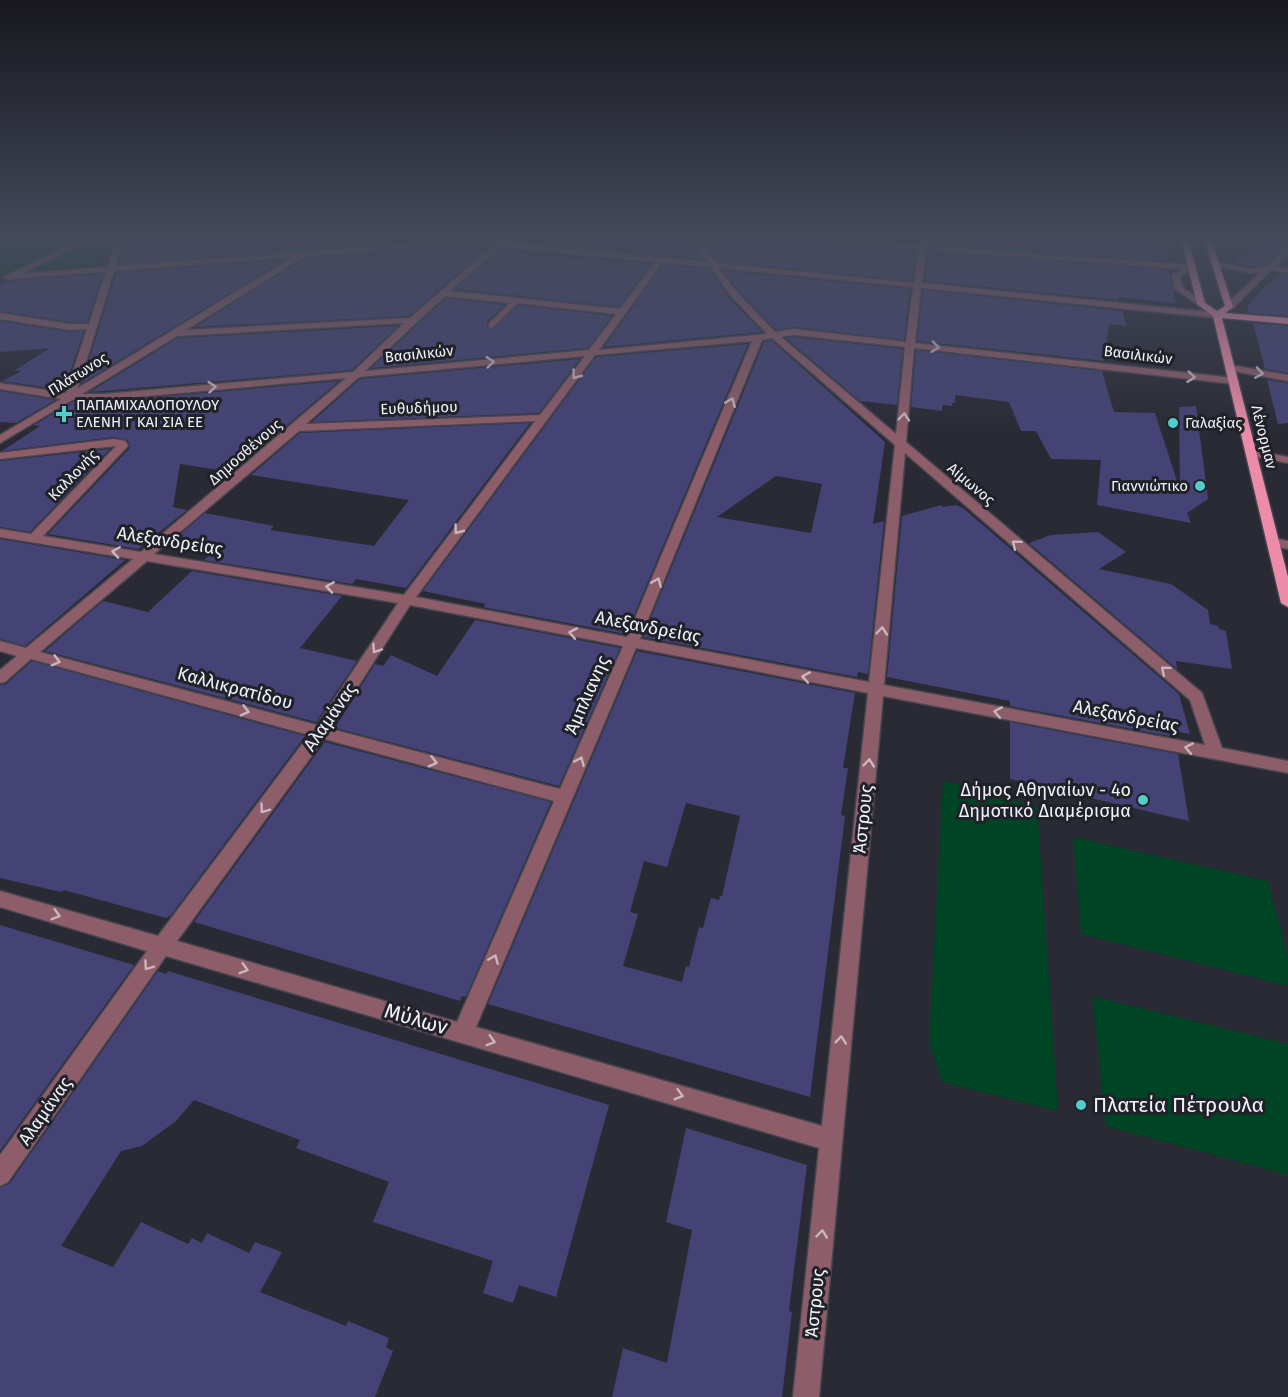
<svg xmlns="http://www.w3.org/2000/svg" width="1288" height="1397" viewBox="0 0 1288 1397" font-family="'Fira Sans',sans-serif">
  <style>
    .green { fill: #004426 }
    .building { fill: #454376; fill-rule: evenodd }
    .lines { fill: none; stroke-linecap: round; stroke-linejoin: round }
    .minor-casing { stroke: #46464f; stroke-width: 3 }
    .major-casing { stroke: #46464f; stroke-width: 3 }
    .minor { fill: #8d5d6a; fill-rule: evenodd }
    .major { fill: #ed8ca8; fill-rule: evenodd }
    .oneway { stroke: #c9b6bf }
    .poi-dot { fill: #52cdcc; stroke: #21212a; stroke-width: 2 }
    .labels { text-anchor: middle; dominant-baseline: central; stroke-width: 6; stroke-linejoin: round; paint-order: stroke }
    .far-street-label { font-size: 15px; fill: #f1f1f8; stroke: #21212a }
    .far-poi-label { font-size: 15px; fill: #f1f1f8; stroke: #21212a; text-anchor: start }
    .street-label { font-size: 18px; fill: #f1f1f8; stroke: #21212a }
    .poi-label { font-size: 18px; fill: #f1f1f8; stroke: #21212a; text-anchor: end }
    .near-street-label { font-size: 21px; fill: #f1f1f8; stroke: #21212a }
    .near-poi-label { font-size: 21px; fill: #f1f1f8; stroke: #21212a; text-anchor: start }
  </style>
  <rect width="100%" height="100%" fill="#2a2a34"/>
  <g class="green">
    <path d="M 0,242 L 105,242 L 97,265 L 0,274 Z"/>
    <path d="M 943,781 L 995,792 L 995,796 L 1037,806 L 1058,1111 L 942,1082 L 929,1043 Z"/>
    <path d="M 1073,837 L 1268,881 L 1288,957 L 1288,986 L 1081,934 Z"/>
    <path d="M 1092,996 L 1288,1044 L 1288,1175 L 1106,1126 Z"/>
  </g>
  <g class="building">
    <path d="M 128,242 L 319,242 L 331,248 L 118,264 Z"/>
    <path d="M 562,242 L 691,242 L 703,259 L 561,245 Z"/>
    <path d="M 703,242 L 839,242 L 845,246 L 915,252 L 912,281 L 717,261 Z"/>
    <path d="M 928,242 L 1166,242 L 1168,261 L 928,244 Z"/>
    <path d="M 1259,242 L 1277,242 L 1288,246 L 1283,246 L 1266,264 L 1256,266 L 1235,263 Z"/>
    <path d="M 463,246 L 486,249 L 409,316 L 195,327 L 306,258 Z"/>
    <path d="M 500,250 L 538,255 L 651,264 L 619,307 L 455,289 Z"/>
    <path d="M 928,252 L 1169,270 L 1176,303 L 1117,297 L 1118,300 L 925,281 Z"/>
    <path d="M 284,260 L 82,383 L 116,273 Z"/>
    <path d="M 663,265 L 710,269 L 728,297 L 762,332 L 604,347 Z"/>
    <path d="M 724,271 L 910,289 L 904,340 L 794,327 L 776,330 L 738,290 Z"/>
    <path d="M 103,274 L 87,322 L 70,322 L 0,311 L 0,285 L 8,281 Z"/>
    <path d="M 1280,274 L 1288,275 L 1288,316 L 1249,313 L 1247,307 L 1260,291 Z"/>
    <path d="M 923,290 L 1122,311 L 1127,326 L 1109,324 L 1104,361 L 917,341 Z"/>
    <path d="M 446,298 L 505,305 L 487,321 L 487,328 L 491,330 L 519,305 L 612,316 L 588,348 L 371,368 Z"/>
    <path d="M 0,321 L 70,332 L 84,331 L 64,390 L 2,381 L 22,371 L 15,370 L 50,348 L 0,352 Z"/>
    <path d="M 1253,323 L 1288,326 L 1288,373 L 1265,369 Z"/>
    <path d="M 398,326 L 352,370 L 90,392 L 178,338 Z"/>
    <path d="M 794,337 L 903,349 L 897,405 L 860,401 L 786,338 Z"/>
    <path d="M 771,340 L 885,442 L 873,524 L 884,521 L 868,674 L 858,672 L 857,677 L 643,637 L 764,342 ZM 776,476 L 822,484 L 811,533 L 717,517 Z"/>
    <path d="M 748,344 L 626,634 L 483,607 L 486,604 L 423,591 L 596,357 Z"/>
    <path d="M 916,350 L 1102,371 L 1114,412 L 1155,413 L 1180,490 L 1179,407 L 1196,406 L 1208,499 L 1187,513 L 1191,523 L 1097,505 L 1101,460 L 1051,459 L 1036,431 L 1021,431 L 1009,402 L 955,395 L 955,403 L 952,403 L 952,406 L 942,405 L 942,411 L 911,407 Z"/>
    <path d="M 580,359 L 539,413 L 312,422 L 360,379 Z"/>
    <path d="M 1267,380 L 1288,383 L 1288,423 L 1278,424 Z"/>
    <path d="M 339,381 L 232,472 L 180,464 L 173,507 L 187,510 L 138,549 L 48,534 L 129,449 L 130,444 L 127,440 L 114,437 L 2,451 L 40,426 L 34,425 L 73,402 L 104,402 Z"/>
    <path d="M 0,391 L 55,400 L 16,423 L 0,422 Z"/>
    <path d="M 530,423 L 406,588 L 356,579 L 352,584 L 204,560 L 211,554 L 167,546 L 205,513 L 274,526 L 270,530 L 374,546 L 409,500 L 251,475 L 300,433 Z"/>
    <path d="M 110,449 L 30,532 L 0,527 L 0,461 Z"/>
    <path d="M 941,505 L 943,507 L 956,505 L 963,508 L 1179,694 L 1190,734 L 1174,731 L 1175,737 L 1010,706 L 1010,701 L 887,677 L 902,516 Z"/>
    <path d="M 1098,532 L 1126,552 L 1099,569 L 1171,584 L 1208,610 L 1210,624 L 1218,626 L 1219,629 L 1226,631 L 1232,669 L 1176,661 L 1177,669 L 1029,543 L 1051,535 Z"/>
    <path d="M 0,539 L 125,560 L 25,646 L 0,639 Z"/>
    <path d="M 192,571 L 342,596 L 300,648 L 357,661 L 316,722 L 45,651 L 103,601 L 148,612 Z"/>
    <path d="M 475,620 L 620,648 L 559,786 L 335,728 L 375,664 L 383,666 L 391,655 L 437,676 Z"/>
    <path d="M 637,651 L 855,693 L 843,768 L 848,768 L 841,815 L 845,816 L 810,1097 L 488,1004 ZM 686,803 L 740,816 L 722,896 L 720,896 L 719,900 L 711,898 L 703,928 L 699,927 L 689,967 L 686,966 L 682,982 L 623,966 L 638,914 L 630,912 L 644,861 L 667,867 Z"/>
    <path d="M 32,661 L 305,736 L 171,915 L 166,918 L 64,890 L 61,892 L 0,878 L 0,685 L 6,684 Z"/>
    <path d="M 1010,722 L 1178,754 L 1189,821 L 1010,779 Z"/>
    <path d="M 325,742 L 551,802 L 466,997 L 462,996 L 460,1001 L 194,922 Z"/>
    <path d="M 0,925 L 134,965 L 0,1151 Z"/>
    <path d="M 158,971 L 166,974 L 168,971 L 609,1105 L 556,1297 L 519,1285 L 513,1303 L 483,1293 L 493,1261 L 373,1222 L 389,1182 L 296,1148 L 300,1140 L 194,1100 L 176,1121 L 142,1146 L 121,1151 L 61,1246 L 113,1267 L 141,1222 L 188,1244 L 192,1238 L 202,1243 L 207,1233 L 249,1253 L 255,1242 L 282,1252 L 260,1292 L 346,1326 L 348,1321 L 389,1338 L 386,1347 L 393,1351 L 375,1397 L 0,1397 L 0,1188 L 10,1183 Z"/>
    <path d="M 686,1128 L 807,1165 L 789,1311 L 792,1312 L 782,1397 L 612,1397 L 623,1348 L 667,1363 L 692,1230 L 666,1222 Z"/>
  </g>
  <g class="lines">
    <defs>
      <g id="minor">
        <path d="M 78,242 L 87,242 L 21,274 L 107,267 L 116,242 L 123,242 L 115,266 L 438,242 L 467,242 L 463,244 L 305,256 L 186,330 L 410,318 L 493,246 L 474,242 L 505,242 L 708,262 L 693,242 L 700,242 L 716,263 L 914,283 L 918,250 L 845,244 L 841,242 L 919,245 L 920,242 L 926,242 L 926,246 L 1192,265 L 1196,267 L 1180,276 L 1182,287 L 1205,304 L 1201,307 L 1174,288 L 1172,275 L 1183,269 L 926,250 L 922,283 L 1220,313 L 1220,317 L 1217,318 L 921,288 L 915,343 L 1234,378 L 1239,381 L 1234,384 L 914,348 L 906,442 L 1202,693 L 1222,748 L 1288,761 L 1288,773 L 883,696 L 819,1397 L 793,1397 L 819,1148 L 166,956 L 8,1182 L 0,1186 L 0,1155 L 147,951 L 0,907 L 0,891 L 158,936 L 309,735 L 31,659 L 5,682 L 0,683 L 0,670 L 17,656 L 0,651 L 0,641 L 26,648 L 133,559 L 0,537 L 0,529 L 31,534 L 116,446 L 0,459 L 0,453 L 114,439 L 125,441 L 128,445 L 127,447 L 43,536 L 141,552 L 346,378 L 104,400 L 72,400 L 0,443 L 0,435 L 61,399 L 0,389 L 0,383 L 66,393 L 87,329 L 70,330 L 0,319 L 0,313 L 70,324 L 89,324 L 106,272 L 7,279 L 3,277 ZM 501,247 L 655,262 L 620,309 L 450,291 ZM 293,257 L 78,388 L 114,271 ZM 662,263 L 711,267 L 730,295 L 767,334 L 599,350 ZM 719,268 L 913,287 L 906,342 L 794,329 L 775,332 L 736,291 ZM 445,296 L 510,303 L 489,323 L 489,327 L 492,328 L 518,303 L 616,314 L 589,350 L 365,371 ZM 404,323 L 353,372 L 104,394 L 82,394 L 177,336 ZM 794,335 L 905,347 L 896,434 L 781,337 ZM 772,338 L 895,445 L 869,682 L 640,639 L 762,340 ZM 752,341 L 627,637 L 416,597 L 595,355 ZM 585,356 L 540,415 L 306,424 L 359,377 ZM 535,421 L 404,595 L 154,554 L 299,431 ZM 905,453 L 1190,700 L 1205,745 L 884,685 ZM 147,561 L 398,603 L 317,725 L 40,652 ZM 410,605 L 623,646 L 560,789 L 331,729 ZM 636,648 L 868,693 L 822,1126 L 476,1027 ZM 324,739 L 554,801 L 457,1022 L 177,941 Z"/>
        <path d="M 1285,248 L 1288,248 L 1288,254 L 1276,266 L 1288,269 L 1288,273 L 1271,270 L 1232,309 L 1226,309 L 1226,305 L 1261,272 L 1250,273 L 1213,265 L 1213,261 L 1250,269 L 1267,266 Z"/>
        <path d="M 1230,365 L 1288,375 L 1288,381 L 1227,370 L 1225,368 Z"/>
        <path d="M 1251,450 L 1288,457 L 1288,463 L 1247,455 L 1246,453 Z"/>
        <path d="M 1273,538 L 1288,541 L 1288,549 L 1269,545 L 1267,542 L 1269,539 Z"/>
      </g>
      <path id="major" d="M 1182,242 L 1189,242 L 1205,303 L 1217,311 L 1225,306 L 1205,242 L 1212,242 L 1233,307 L 1225,313 L 1288,318 L 1288,324 L 1222,318 L 1288,577 L 1288,607 L 1281,603 L 1213,316 L 1197,304 Z"/>
    </defs>
    <use href="#minor" class="minor-casing"/>
    <use href="#major" class="major-casing"/>
    <use href="#minor" class="minor"/>
    <use href="#major" class="major"/>
  </g>
  <defs><path id="oneway-chevron" d="M-2-3.5L2.5 0L-2 3.5" fill="none" stroke-width="1.6" stroke-linecap="round" stroke-linejoin="round" transform="scale(1.5)"/></defs>
  <g class="oneway">
    <use href="#oneway-chevron" transform="translate(935 347) rotate(7)"/>
    <use href="#oneway-chevron" transform="translate(490 362) rotate(-6)"/>
    <use href="#oneway-chevron" transform="translate(1259 373) rotate(9)"/>
    <use href="#oneway-chevron" transform="translate(576 375) rotate(127)"/>
    <use href="#oneway-chevron" transform="translate(1191 377) rotate(7)"/>
    <use href="#oneway-chevron" transform="translate(212 387) rotate(-5)"/>
    <use href="#oneway-chevron" transform="translate(731 402) rotate(-67)"/>
    <use href="#oneway-chevron" transform="translate(904 417) rotate(-85)"/>
    <use href="#oneway-chevron" transform="translate(458 530) rotate(127)"/>
    <use href="#oneway-chevron" transform="translate(1016 544) rotate(-140)"/>
    <use href="#oneway-chevron" transform="translate(116 552) rotate(-171)"/>
    <use href="#oneway-chevron" transform="translate(657 582) rotate(-67)"/>
    <use href="#oneway-chevron" transform="translate(330 587) rotate(-171)"/>
    <use href="#oneway-chevron" transform="translate(882 631) rotate(-84)"/>
    <use href="#oneway-chevron" transform="translate(573 633) rotate(-169)"/>
    <use href="#oneway-chevron" transform="translate(376 649) rotate(124)"/>
    <use href="#oneway-chevron" transform="translate(56 661) rotate(15)"/>
    <use href="#oneway-chevron" transform="translate(1165 670) rotate(-140)"/>
    <use href="#oneway-chevron" transform="translate(806 677) rotate(-170)"/>
    <use href="#oneway-chevron" transform="translate(245 711) rotate(15)"/>
    <use href="#oneway-chevron" transform="translate(998 712) rotate(-169)"/>
    <use href="#oneway-chevron" transform="translate(1189 748) rotate(-169)"/>
    <use href="#oneway-chevron" transform="translate(580 761) rotate(-66)"/>
    <use href="#oneway-chevron" transform="translate(433 762) rotate(15)"/>
    <use href="#oneway-chevron" transform="translate(869 763) rotate(-84)"/>
    <use href="#oneway-chevron" transform="translate(264 809) rotate(126)"/>
    <use href="#oneway-chevron" transform="translate(56 915) rotate(16)"/>
    <use href="#oneway-chevron" transform="translate(494 959) rotate(-67)"/>
    <use href="#oneway-chevron" transform="translate(148 966) rotate(125)"/>
    <use href="#oneway-chevron" transform="translate(244 969) rotate(16)"/>
    <use href="#oneway-chevron" transform="translate(841 1040) rotate(-84)"/>
    <use href="#oneway-chevron" transform="translate(491 1041) rotate(16)"/>
    <use href="#oneway-chevron" transform="translate(679 1095) rotate(16)"/>
    <use href="#oneway-chevron" transform="translate(822 1234) rotate(-84)"/>
  </g>
  <linearGradient id="sky" x2="0" y2="1"><stop stop-color="#17171d"/><stop offset="0.55" stop-color="#444a5c"/><stop offset="1" stop-color="#444a5c" stop-opacity="0"/></linearGradient>
  <rect width="1288" height="437" fill="url(#sky)"/>
  <g class="poi-dot">
    <path d="M61 405h6v6h6v6h-6v6h-6v-6h-6v-6h6z"/>
    <circle cx="1173" cy="423" r="6"/>
    <circle cx="1200" cy="486" r="6"/>
    <circle cx="1143" cy="800" r="6"/>
    <circle cx="1081" cy="1105" r="6"/>
  </g>
  <g class="labels">
    <g class="far-street-label">
      <text transform="translate(419 354) rotate(-6)">Βασιλικών</text>
      <text transform="translate(1138 355) rotate(7)">Βασιλικών</text>
      <text transform="translate(78 374) rotate(-32)">Πλάτωνος</text>
      <text transform="translate(419 408) rotate(-2)">Ευθυδήμου</text>
      <text transform="translate(1264 437) rotate(76)">Λένορμαν</text>
      <text transform="translate(245 452) rotate(-41)">Δημοσθένους</text>
      <text transform="translate(73 475) rotate(-46)">Καλλονής</text>
      <text transform="translate(971 484) rotate(40)">Αίμωνος</text>
    </g>
    <g class="far-poi-label">
      <text x="76" y="405">ΠΑΠΑΜΙΧΑΛΟΠΟΥΛΟΥ<tspan x="76" dy="17">ΕΛΕΝΗ Γ ΚΑΙ ΣΙΑ ΕΕ</tspan></text>
      <text x="1185" y="423">Γαλαξίας</text>
      <text x="1188" y="486" text-anchor="end">Γιαννιώτικο</text>
    </g>
    <g class="street-label">
      <text transform="translate(170 541) rotate(9)">Αλεξανδρείας</text>
      <text transform="translate(648 627) rotate(11)">Αλεξανδρείας</text>
      <text transform="translate(235 688) rotate(15)">Καλλικρατίδου</text>
      <text transform="translate(587 695) rotate(-66)">Άμπλιανης</text>
      <text transform="translate(1126 716) rotate(11)">Αλεξανδρείας</text>
      <text transform="translate(330 717) rotate(-55)">Αλαμάνας</text>
      <text transform="translate(863 819) rotate(-84)">Άστρους</text>
      <text transform="translate(45 1111) rotate(-55)">Αλαμάνας</text>
      <text transform="translate(815 1303) rotate(-84)">Άστρους</text>
    </g>
    <g class="poi-label">
      <text x="1131" y="790">Δήμος Αθηναίων - 4ο<tspan x="1131" dy="21">Δημοτικό Διαμέρισμα</tspan></text>
    </g>
    <g class="near-street-label">
      <text transform="translate(416 1019) rotate(16)">Μύλων</text>
    </g>
    <g class="near-poi-label">
      <text x="1093" y="1105">Πλατεία Πέτρουλα</text>
    </g>
  </g>
</svg>
